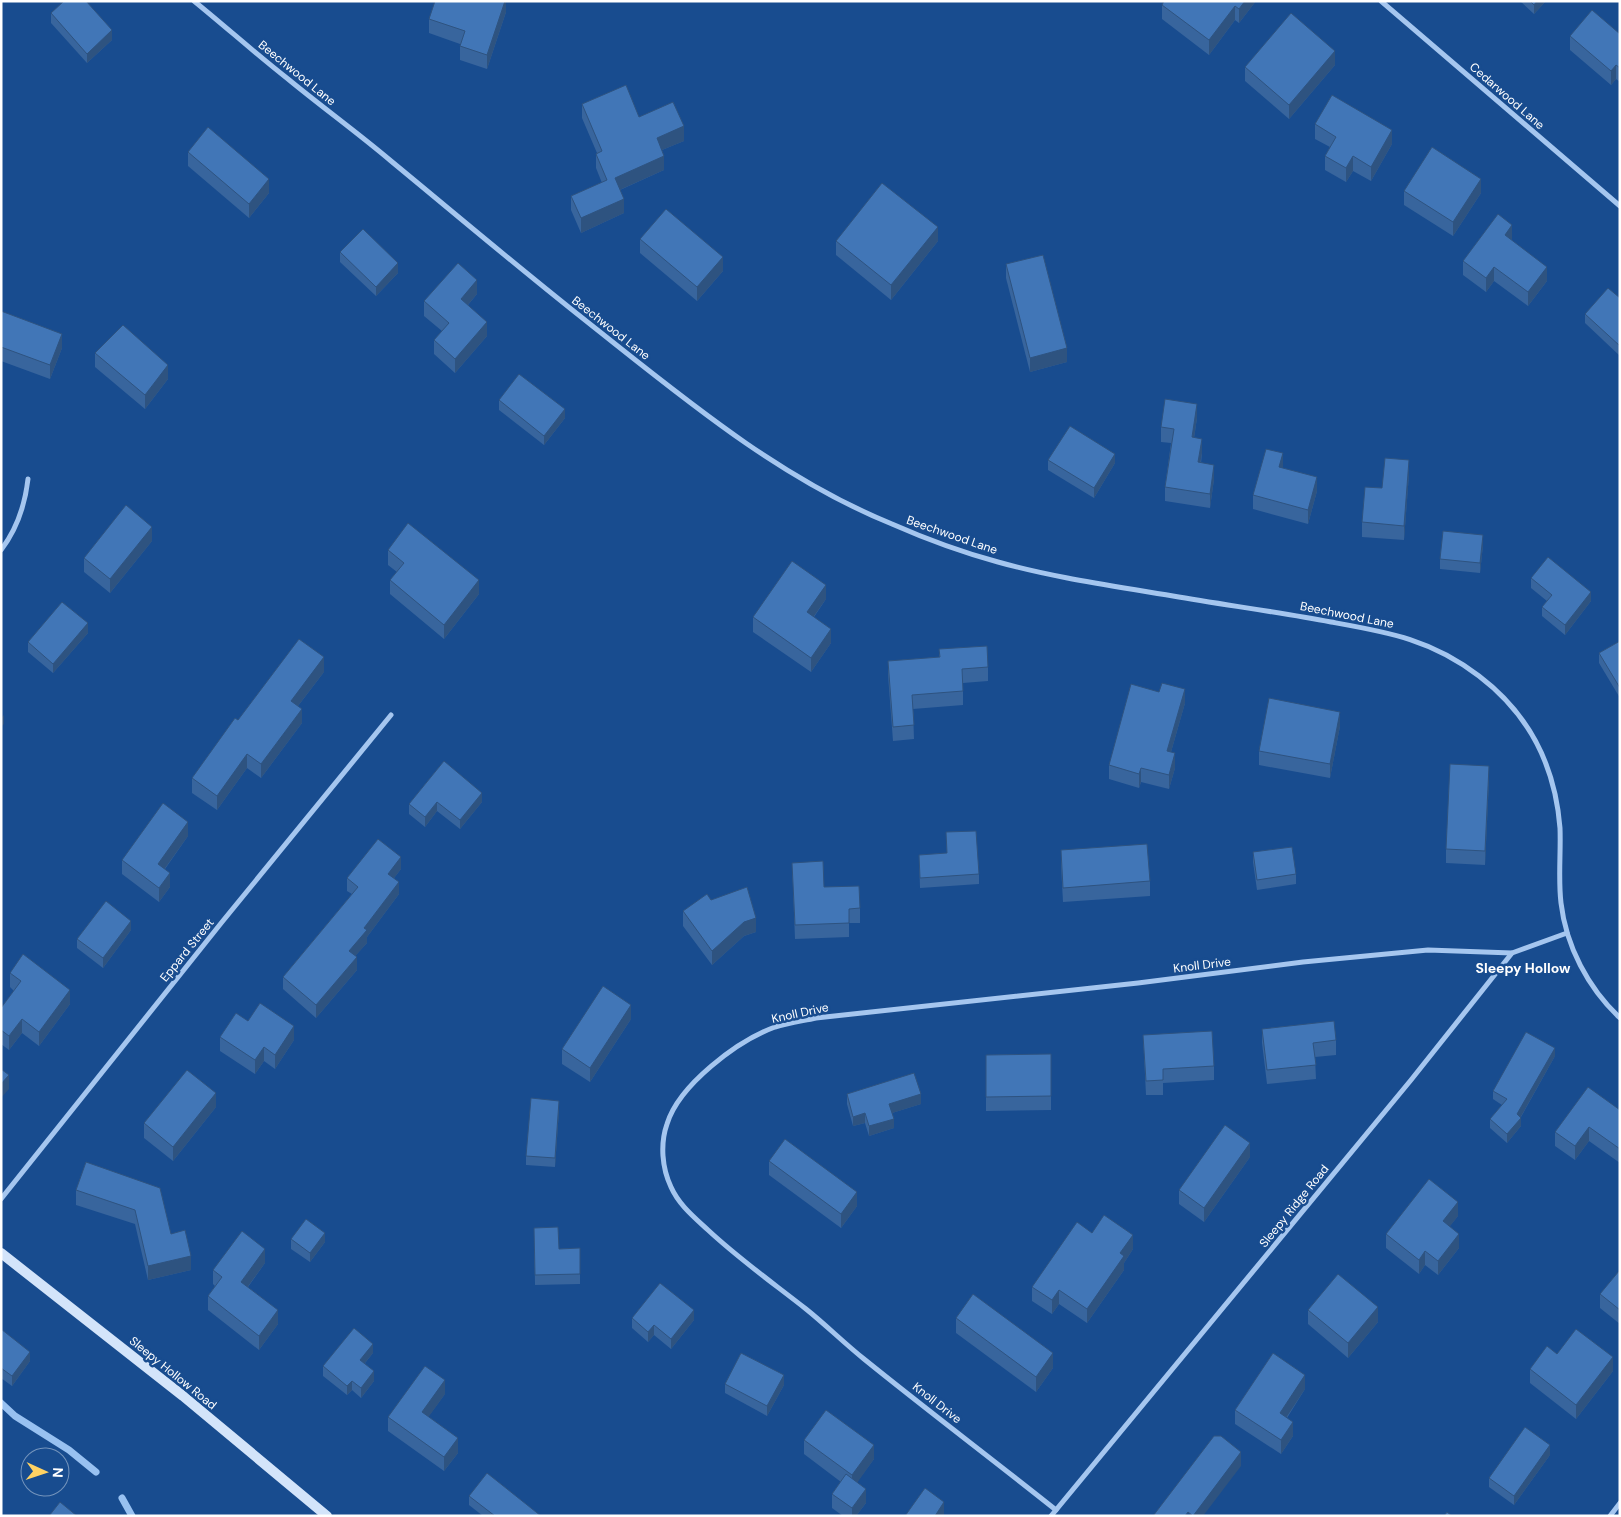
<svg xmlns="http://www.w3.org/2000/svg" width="1621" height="1517" viewBox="0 0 1621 1517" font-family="'DM Sans',sans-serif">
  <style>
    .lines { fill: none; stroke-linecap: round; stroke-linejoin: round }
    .stream { stroke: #98c1f1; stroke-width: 7 }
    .street { stroke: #a5c6ef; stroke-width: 5 }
    .secondary { stroke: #d3e4fa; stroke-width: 10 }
    .wall { fill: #38659d }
    .shaded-wall { fill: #2e5380 }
    .building { fill: #4176b7; stroke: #2e5380 }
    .labels { text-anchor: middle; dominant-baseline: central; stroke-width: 5; stroke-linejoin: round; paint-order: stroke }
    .street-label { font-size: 12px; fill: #fff; stroke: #184c8f }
    .neighbourhood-label { font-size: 14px; font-weight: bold; fill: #fff; stroke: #184c8f }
  </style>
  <rect width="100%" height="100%" fill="#184c8f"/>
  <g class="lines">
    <g class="stream">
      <path d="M 1,1403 L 15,1416 L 69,1450 L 96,1472"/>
      <path d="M 122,1498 L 132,1516"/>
    </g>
    <g class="street">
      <path d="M 194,1 C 226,27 256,54 288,79 C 322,107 358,133 391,161 C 459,217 526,274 595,328 C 687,401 781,479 892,524 C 926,539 961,552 998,562 C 1055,578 1115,586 1173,596 C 1225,605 1278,612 1331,622 C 1387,632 1431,639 1479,676 C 1529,714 1555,764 1560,828 C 1561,853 1558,878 1561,903 C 1566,946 1588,988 1620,1018"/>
      <path d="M 1381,1 L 1620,206"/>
      <path d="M 1,550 C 17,529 25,505 28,479"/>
      <path d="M 1,1199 L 222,922 L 391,715"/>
      <path d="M 1056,1510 C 992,1459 927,1410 864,1359 C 844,1343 826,1325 806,1309 C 773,1283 739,1259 708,1230 C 694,1217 679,1205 671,1187 C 662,1168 660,1144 667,1124 C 679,1085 737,1041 775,1027 C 788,1023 802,1021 816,1018 L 1138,983 L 1303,962 L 1428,950 L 1512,953"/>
      <path d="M 1051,1516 L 1411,1080 L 1512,953 L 1567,933"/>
      <path d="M 1610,1516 L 1620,1503"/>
    </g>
    <path class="secondary" d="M 1,1253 L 183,1396 L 327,1516"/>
  </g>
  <g class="wall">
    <path d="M 506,1 L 506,12 L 487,69 L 460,60 L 460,44 L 429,33 L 429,19 Z"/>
    <path d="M 1256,1 L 1239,23 L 1235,20 L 1209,55 L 1162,19 L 1162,5 Z"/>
    <path d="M 1520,1 L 1546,1 L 1534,14 Z"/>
    <path d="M 51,13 L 112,40 L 87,63 L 51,23 Z"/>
    <path d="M 1620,34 L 1620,82 L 1616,79 L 1611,85 L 1570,50 L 1570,36 Z"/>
    <path d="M 1335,65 L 1289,119 L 1245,81 L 1245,67 Z"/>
    <path d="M 582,104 L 639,117 L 684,141 L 662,150 L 664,170 L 620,190 L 624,213 L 581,233 L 571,210 L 571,196 L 602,183 L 596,168 L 596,154 L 597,153 L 582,118 Z"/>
    <path d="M 1315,124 L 1392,144 L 1371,181 L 1353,171 L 1346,182 L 1325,170 L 1325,156 L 1330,147 L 1315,139 Z"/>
    <path d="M 188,152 L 269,193 L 249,218 L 188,166 Z"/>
    <path d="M 1404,191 L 1481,193 L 1453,236 L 1404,205 Z"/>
    <path d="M 640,239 L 723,271 L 697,301 L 640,253 Z"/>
    <path d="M 1512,239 L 1511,240 L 1547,281 L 1528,306 L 1494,281 L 1486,292 L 1463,275 L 1463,261 Z"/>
    <path d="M 836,241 L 938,241 L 891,300 L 836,255 Z"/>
    <path d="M 340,252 L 398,273 L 376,296 L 340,262 Z"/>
    <path d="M 1006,264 L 1067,362 L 1030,372 L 1006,278 Z"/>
    <path d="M 477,294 L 468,305 L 487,336 L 455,373 L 434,354 L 434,340 L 442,331 L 424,316 L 424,301 Z"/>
    <path d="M 1620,298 L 1620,356 L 1585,323 L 1585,314 Z"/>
    <path d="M 1,311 L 62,348 L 50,379 L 1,361 Z"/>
    <path d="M 95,353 L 168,379 L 145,409 L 95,367 Z"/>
    <path d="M 499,400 L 565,418 L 544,445 L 499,410 Z"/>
    <path d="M 1197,418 L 1194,438 L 1202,453 L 1201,463 L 1214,479 L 1210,508 L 1165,501 L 1165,487 L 1171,443 L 1161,442 L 1161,427 Z"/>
    <path d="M 1048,460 L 1115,463 L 1094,498 L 1048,470 Z"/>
    <path d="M 1409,474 L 1404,540 L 1362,537 L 1362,522 L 1382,488 Z"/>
    <path d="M 1317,491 L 1308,524 L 1253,509 L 1253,495 Z"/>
    <path d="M 152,541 L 110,593 L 84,572 L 84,558 Z"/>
    <path d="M 1483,545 L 1480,573 L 1440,569 L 1440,559 Z"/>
    <path d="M 388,550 L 479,594 L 444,639 L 390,594 L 390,580 L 397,572 L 388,565 Z"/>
    <path d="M 1531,578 L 1591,601 L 1565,635 L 1542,616 L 1542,607 L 1547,601 L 1531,588 Z"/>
    <path d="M 826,599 L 814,617 L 831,643 L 811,672 L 753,632 L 753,617 Z"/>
    <path d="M 88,633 L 53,673 L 28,652 L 28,642 Z"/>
    <path d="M 1620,641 L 1620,698 L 1599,663 L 1599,653 Z"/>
    <path d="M 939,649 L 988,667 L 988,681 L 963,683 L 963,705 L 913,709 L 914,739 L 893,741 L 888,675 L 888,661 L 939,657 Z"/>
    <path d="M 324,672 L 298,706 L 302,723 L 261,778 L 247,768 L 217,810 L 192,793 L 192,778 L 238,720 Z"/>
    <path d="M 1185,703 L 1171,752 L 1175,768 L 1169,789 L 1141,782 L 1139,788 L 1109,779 L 1109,765 Z"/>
    <path d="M 1340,726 L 1330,778 L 1259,765 L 1259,751 Z"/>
    <path d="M 444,761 L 482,802 L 460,829 L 437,811 L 425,827 L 409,814 L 409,804 Z"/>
    <path d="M 1489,780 L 1485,865 L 1446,863 L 1446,849 Z"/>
    <path d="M 946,832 L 979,874 L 979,884 L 920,888 L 919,855 L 947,853 Z"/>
    <path d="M 188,836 L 165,869 L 170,887 L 159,902 L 122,874 L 122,860 Z"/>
    <path d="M 1061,850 L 1150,881 L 1150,896 L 1063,902 L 1061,865 Z"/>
    <path d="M 1253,852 L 1296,874 L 1296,884 L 1257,890 L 1253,862 Z"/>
    <path d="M 792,863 L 824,887 L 860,908 L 860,923 L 849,923 L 849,937 L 795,939 Z"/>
    <path d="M 401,869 L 394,878 L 399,894 L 367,937 L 367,943 L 355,956 L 357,970 L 316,1018 L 283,989 L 283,977 L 352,894 L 347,891 L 347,878 Z"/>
    <path d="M 711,900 L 756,932 L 744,936 L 712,965 L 683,926 L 683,911 Z"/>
    <path d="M 131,930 L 103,968 L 77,948 L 77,939 Z"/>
    <path d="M 10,973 L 70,1004 L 39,1046 L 22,1033 L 9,1050 L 1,1044 L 1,1008 L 14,991 L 10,987 Z"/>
    <path d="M 631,1019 L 590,1082 L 562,1064 L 562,1049 Z"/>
    <path d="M 1262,1029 L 1336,1040 L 1336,1055 L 1315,1057 L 1316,1079 L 1267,1084 L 1262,1043 Z"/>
    <path d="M 1143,1035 L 1214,1066 L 1214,1080 L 1163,1083 L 1163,1095 L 1146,1095 Z"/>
    <path d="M 220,1037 L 294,1040 L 275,1069 L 264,1061 L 255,1074 L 220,1051 Z"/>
    <path d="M 1051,1054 L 1051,1110 L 986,1111 L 986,1055 Z"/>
    <path d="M 1555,1056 L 1521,1117 L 1521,1126 L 1507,1143 L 1490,1128 L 1490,1119 L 1502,1105 L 1493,1099 L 1493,1091 Z"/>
    <path d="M 847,1094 L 921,1104 L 892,1113 L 894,1128 L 869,1136 L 865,1123 L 853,1126 L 847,1104 Z"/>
    <path d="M 216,1107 L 173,1161 L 144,1138 L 144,1123 Z"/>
    <path d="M 559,1110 L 555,1167 L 526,1165 L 526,1156 Z"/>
    <path d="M 1620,1110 L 1620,1163 L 1589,1141 L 1575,1160 L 1555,1146 L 1555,1132 Z"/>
    <path d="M 1250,1157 L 1204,1222 L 1179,1204 L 1179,1190 Z"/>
    <path d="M 769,1161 L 857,1206 L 841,1228 L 769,1175 Z"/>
    <path d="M 86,1162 L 171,1234 L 191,1270 L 148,1280 L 135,1224 L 76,1205 L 76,1190 Z"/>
    <path d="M 1458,1216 L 1449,1227 L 1459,1248 L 1438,1275 L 1425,1265 L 1419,1274 L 1386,1248 L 1386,1234 Z"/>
    <path d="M 534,1228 L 559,1249 L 580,1248 L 580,1284 L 535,1285 Z"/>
    <path d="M 1092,1233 L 1133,1249 L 1124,1263 L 1124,1270 L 1087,1323 L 1059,1304 L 1052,1314 L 1032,1301 L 1032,1287 Z"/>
    <path d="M 291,1239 L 325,1242 L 310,1262 L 291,1249 Z"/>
    <path d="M 265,1263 L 248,1287 L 278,1324 L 259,1350 L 208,1310 L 208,1296 L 215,1286 L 213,1284 L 213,1270 Z"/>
    <path d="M 1620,1272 L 1620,1324 L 1600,1308 L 1600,1294 Z"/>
    <path d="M 1308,1310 L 1378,1322 L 1348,1358 L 1308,1324 Z"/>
    <path d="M 632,1318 L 694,1320 L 671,1349 L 654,1335 L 648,1342 L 632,1328 Z"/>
    <path d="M 956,1318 L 1053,1368 L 1036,1392 L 956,1333 Z"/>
    <path d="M 1,1329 L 30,1361 L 12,1386 L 1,1378 Z"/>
    <path d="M 373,1353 L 365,1363 L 374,1381 L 361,1398 L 352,1390 L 347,1395 L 323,1376 L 323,1366 Z"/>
    <path d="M 1557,1354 L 1613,1371 L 1576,1419 L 1530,1383 L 1530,1369 Z"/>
    <path d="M 725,1384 L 784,1385 L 767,1416 L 725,1393 Z"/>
    <path d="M 1305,1389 L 1287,1418 L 1293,1436 L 1281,1454 L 1235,1424 L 1235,1410 Z"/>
    <path d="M 445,1394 L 428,1417 L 458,1453 L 444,1471 L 388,1431 L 388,1417 Z"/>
    <path d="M 804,1440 L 874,1459 L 857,1482 L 866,1503 L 856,1516 L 843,1516 L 832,1508 L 832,1494 L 841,1482 L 804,1454 Z"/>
    <path d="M 1550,1455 L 1514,1505 L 1489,1487 L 1489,1478 Z"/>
    <path d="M 469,1496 L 541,1516 L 483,1516 L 469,1505 Z"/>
  </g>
  <g class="shaded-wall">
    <path d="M 505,1 L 506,1 L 506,12 L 487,69 L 487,55 Z"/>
    <path d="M 1245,1 L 1256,1 L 1239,23 L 1239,9 Z"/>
    <path d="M 1537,1 L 1546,1 L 1534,14 L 1534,5 Z"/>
    <path d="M 1235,6 L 1235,20 L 1209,55 L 1209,40 Z"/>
    <path d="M 112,30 L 112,40 L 87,63 L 87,54 Z"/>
    <path d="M 1335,51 L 1335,65 L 1289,119 L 1289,105 Z"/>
    <path d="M 1616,65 L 1616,79 L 1611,85 L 1611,71 Z"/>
    <path d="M 684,126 L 684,141 L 657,152 L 657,138 Z"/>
    <path d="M 1392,130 L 1392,144 L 1371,181 L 1371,167 Z"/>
    <path d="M 664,156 L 664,170 L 615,192 L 615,178 Z"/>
    <path d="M 1353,156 L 1353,171 L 1346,182 L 1346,168 Z"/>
    <path d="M 269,179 L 269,193 L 249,218 L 249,204 Z"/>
    <path d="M 1481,179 L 1481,193 L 1453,236 L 1453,222 Z"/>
    <path d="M 624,199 L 624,213 L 581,233 L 581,218 Z"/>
    <path d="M 1512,225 L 1512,239 L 1505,249 L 1505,235 Z"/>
    <path d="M 938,227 L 938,241 L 891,300 L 891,285 Z"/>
    <path d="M 723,257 L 723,271 L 697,301 L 697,287 Z"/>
    <path d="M 398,263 L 398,273 L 376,296 L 376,287 Z"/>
    <path d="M 1494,267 L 1494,281 L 1486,292 L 1486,278 Z"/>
    <path d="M 1547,267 L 1547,281 L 1528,306 L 1528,292 Z"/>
    <path d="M 477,280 L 477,294 L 461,313 L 461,299 Z"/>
    <path d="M 487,322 L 487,336 L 455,373 L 455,359 Z"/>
    <path d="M 62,334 L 62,348 L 50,379 L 50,365 Z"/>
    <path d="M 1067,348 L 1067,362 L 1030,372 L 1030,358 Z"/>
    <path d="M 168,365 L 168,379 L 145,409 L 145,395 Z"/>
    <path d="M 1197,404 L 1197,418 L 1192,451 L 1192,437 Z"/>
    <path d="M 565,409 L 565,418 L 544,445 L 544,436 Z"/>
    <path d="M 1202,439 L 1202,453 L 1198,476 L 1198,462 Z"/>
    <path d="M 1283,453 L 1283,467 L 1279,481 L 1279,467 Z"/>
    <path d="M 1115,454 L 1115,463 L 1094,498 L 1094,488 Z"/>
    <path d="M 1409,460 L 1409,474 L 1404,540 L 1404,526 Z"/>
    <path d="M 1214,465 L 1214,479 L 1210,508 L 1210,494 Z"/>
    <path d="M 1317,477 L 1317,491 L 1308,524 L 1308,510 Z"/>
    <path d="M 152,527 L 152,541 L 110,593 L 110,579 Z"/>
    <path d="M 1483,535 L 1483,545 L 1480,573 L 1480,563 Z"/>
    <path d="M 479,580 L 479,594 L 444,639 L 444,625 Z"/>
    <path d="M 826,585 L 826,599 L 807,626 L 807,612 Z"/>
    <path d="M 1591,592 L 1591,601 L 1565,635 L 1565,625 Z"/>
    <path d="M 88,623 L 88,633 L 53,673 L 53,664 Z"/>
    <path d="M 831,629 L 831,643 L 811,672 L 811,658 Z"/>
    <path d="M 324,657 L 324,672 L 291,715 L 291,701 Z"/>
    <path d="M 1185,689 L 1185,703 L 1167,766 L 1167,751 Z"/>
    <path d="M 302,709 L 302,723 L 261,778 L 261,764 Z"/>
    <path d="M 1340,712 L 1340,726 L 1330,778 L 1330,764 Z"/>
    <path d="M 4,715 L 4,724 L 1,727 L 1,718 Z"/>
    <path d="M 1175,753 L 1175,768 L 1169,789 L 1169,775 Z"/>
    <path d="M 247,754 L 247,768 L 217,810 L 217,796 Z"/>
    <path d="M 1489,766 L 1489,780 L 1485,865 L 1485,851 Z"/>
    <path d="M 1141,768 L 1141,782 L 1139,788 L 1139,774 Z"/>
    <path d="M 482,793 L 482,802 L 460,829 L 460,820 Z"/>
    <path d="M 437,802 L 437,811 L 425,827 L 425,817 Z"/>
    <path d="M 188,822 L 188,836 L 158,878 L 158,864 Z"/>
    <path d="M 401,857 L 401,869 L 388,886 L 388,874 Z"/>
    <path d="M 170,873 L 170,887 L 159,902 L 159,888 Z"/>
    <path d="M 399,882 L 399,894 L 367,937 L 367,943 L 349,963 L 349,951 L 364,928 Z"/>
    <path d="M 756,918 L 756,932 L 744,936 L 712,965 L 712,951 L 744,922 Z"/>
    <path d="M 131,921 L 131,930 L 103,968 L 103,958 Z"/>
    <path d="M 357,957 L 357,970 L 316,1018 L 316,1005 Z"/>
    <path d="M 70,990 L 70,1004 L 39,1046 L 39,1032 Z"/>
    <path d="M 631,1005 L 631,1019 L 590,1082 L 590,1068 Z"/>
    <path d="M 22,1019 L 22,1033 L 9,1050 L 9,1036 Z"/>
    <path d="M 294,1026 L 294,1040 L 275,1069 L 275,1055 Z"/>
    <path d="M 264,1047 L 264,1061 L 255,1074 L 255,1060 Z"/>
    <path d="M 1555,1048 L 1555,1056 L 1519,1120 L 1521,1118 L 1521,1126 L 1507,1143 L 1507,1134 L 1517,1114 Z"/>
    <path d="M 9,1075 L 9,1089 L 1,1098 L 1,1084 Z"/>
    <path d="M 216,1093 L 216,1107 L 173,1161 L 173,1147 Z"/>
    <path d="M 921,1094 L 921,1104 L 889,1114 L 889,1104 Z"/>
    <path d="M 559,1101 L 559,1110 L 555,1167 L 555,1158 Z"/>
    <path d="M 865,1113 L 865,1123 L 853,1126 L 853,1117 Z"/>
    <path d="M 894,1119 L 894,1128 L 869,1136 L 869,1126 Z"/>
    <path d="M 1589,1127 L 1589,1141 L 1575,1160 L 1575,1146 Z"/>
    <path d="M 1250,1143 L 1250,1157 L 1204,1222 L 1204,1208 Z"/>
    <path d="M 857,1192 L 857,1206 L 841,1228 L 841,1214 Z"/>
    <path d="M 1458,1202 L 1458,1216 L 1443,1235 L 1443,1221 Z"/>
    <path d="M 325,1233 L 325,1242 L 310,1262 L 310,1253 Z"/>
    <path d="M 1459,1234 L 1459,1248 L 1438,1275 L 1438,1261 Z"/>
    <path d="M 1133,1235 L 1133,1249 L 1124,1263 L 1124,1270 L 1087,1323 L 1087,1309 L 1120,1253 Z"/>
    <path d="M 265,1249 L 265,1263 L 241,1296 L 241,1282 Z"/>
    <path d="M 1425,1251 L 1425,1265 L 1419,1274 L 1419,1260 Z"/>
    <path d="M 191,1256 L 191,1270 L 148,1280 L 148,1266 Z"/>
    <path d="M 1059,1290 L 1059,1304 L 1052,1314 L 1052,1300 Z"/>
    <path d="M 1378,1307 L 1378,1322 L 1348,1358 L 1348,1343 Z"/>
    <path d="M 278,1310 L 278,1324 L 259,1350 L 259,1336 Z"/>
    <path d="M 694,1310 L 694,1320 L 671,1349 L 671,1339 Z"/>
    <path d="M 654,1325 L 654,1335 L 648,1342 L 648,1332 Z"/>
    <path d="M 373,1344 L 373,1353 L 360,1369 L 360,1360 Z"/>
    <path d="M 30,1352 L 30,1361 L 12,1386 L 12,1376 Z"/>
    <path d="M 1053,1353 L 1053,1368 L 1036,1392 L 1036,1377 Z"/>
    <path d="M 1613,1357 L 1613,1371 L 1576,1419 L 1576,1405 Z"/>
    <path d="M 374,1371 L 374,1381 L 361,1398 L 361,1388 Z"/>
    <path d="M 784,1375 L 784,1385 L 767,1416 L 767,1406 Z"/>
    <path d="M 1305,1375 L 1305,1389 L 1280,1427 L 1280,1413 Z"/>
    <path d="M 445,1380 L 445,1394 L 422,1426 L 422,1412 Z"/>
    <path d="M 352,1381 L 352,1390 L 347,1395 L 347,1386 Z"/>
    <path d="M 1293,1422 L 1293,1436 L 1281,1454 L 1281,1440 Z"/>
    <path d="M 458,1438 L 458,1453 L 444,1471 L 444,1457 Z"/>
    <path d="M 874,1445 L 874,1459 L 852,1490 L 852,1475 Z"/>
    <path d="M 1550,1445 L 1550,1455 L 1514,1505 L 1514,1496 Z"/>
    <path d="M 1241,1452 L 1241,1466 L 1203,1516 L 1193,1516 Z"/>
    <path d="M 866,1489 L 866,1503 L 856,1516 L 852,1516 L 852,1508 Z"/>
    <path d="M 944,1502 L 944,1516 L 935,1516 Z"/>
  </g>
  <g class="building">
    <path d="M 64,1 L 86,1 L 112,30 L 87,54 L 51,13 Z"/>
    <path d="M 435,1 L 505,1 L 487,55 L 460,46 L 465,31 L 429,19 Z"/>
    <path d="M 1164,1 L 1245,1 L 1239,9 L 1235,6 L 1209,40 L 1162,5 Z"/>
    <path d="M 1530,1 L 1537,1 L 1534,5 Z"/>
    <path d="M 1592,10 L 1620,34 L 1620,68 L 1616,65 L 1611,71 L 1570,36 Z"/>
    <path d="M 1291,13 L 1335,51 L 1289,105 L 1245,67 Z"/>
    <path d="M 626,85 L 639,117 L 673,102 L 684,126 L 657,138 L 664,156 L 615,178 L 624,199 L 581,218 L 571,196 L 607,180 L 596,154 L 602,151 L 582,104 Z"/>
    <path d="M 1332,95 L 1392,130 L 1371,167 L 1353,156 L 1346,168 L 1325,156 L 1336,137 L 1315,124 Z"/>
    <path d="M 208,127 L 269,179 L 249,204 L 188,152 Z"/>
    <path d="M 1432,147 L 1481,179 L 1453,222 L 1404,191 Z"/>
    <path d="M 882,183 L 938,227 L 891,285 L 836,241 Z"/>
    <path d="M 666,209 L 723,257 L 697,287 L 640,239 Z"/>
    <path d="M 1498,214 L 1512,225 L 1505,235 L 1547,267 L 1528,292 L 1494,267 L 1486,278 L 1463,261 Z"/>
    <path d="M 363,229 L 398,263 L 376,287 L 340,252 Z"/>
    <path d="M 1043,255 L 1067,348 L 1030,358 L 1006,264 Z"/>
    <path d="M 458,263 L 477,280 L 461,299 L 487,322 L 455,359 L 434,340 L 449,323 L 424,301 Z"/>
    <path d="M 1608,288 L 1620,298 L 1620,346 L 1585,314 Z"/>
    <path d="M 1,311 L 62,334 L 50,365 L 1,347 Z"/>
    <path d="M 123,325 L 168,365 L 145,395 L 95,353 Z"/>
    <path d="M 519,374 L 565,409 L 544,436 L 499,400 Z"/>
    <path d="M 1165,399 L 1197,404 L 1192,437 L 1202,439 L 1198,462 L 1214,465 L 1210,494 L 1165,487 L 1174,429 L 1161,427 Z"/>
    <path d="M 1070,426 L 1115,454 L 1094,488 L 1048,460 Z"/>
    <path d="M 1266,449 L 1283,453 L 1279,467 L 1317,477 L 1308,510 L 1253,495 Z"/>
    <path d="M 1385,458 L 1409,460 L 1404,526 L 1362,522 L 1365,487 L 1382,488 Z"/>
    <path d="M 126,505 L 152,527 L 110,579 L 84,558 Z"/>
    <path d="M 408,523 L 479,580 L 444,625 L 390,580 L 404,563 L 388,550 Z"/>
    <path d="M 1443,531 L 1483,535 L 1480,563 L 1440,559 Z"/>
    <path d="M 1548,557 L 1591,592 L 1565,625 L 1542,607 L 1552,595 L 1531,578 Z"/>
    <path d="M 792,561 L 826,585 L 807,612 L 831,629 L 811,658 L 753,617 Z"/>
    <path d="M 62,602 L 88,623 L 53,664 L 28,642 Z"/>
    <path d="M 299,639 L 324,657 L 291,701 L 302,709 L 261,764 L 247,754 L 217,796 L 192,778 L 235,718 L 238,720 Z"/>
    <path d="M 1620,641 L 1620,688 L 1599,653 Z"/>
    <path d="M 987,646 L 988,667 L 962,669 L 963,691 L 912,695 L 914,725 L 893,727 L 888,661 L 940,657 L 939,649 Z"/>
    <path d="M 1162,683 L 1185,689 L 1167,751 L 1175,753 L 1169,775 L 1141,768 L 1139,774 L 1109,765 L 1131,684 L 1159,692 Z"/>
    <path d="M 1269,698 L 1340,712 L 1330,764 L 1259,751 Z"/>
    <path d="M 444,761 L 482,793 L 460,820 L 437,802 L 425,817 L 409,804 Z"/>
    <path d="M 1450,764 L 1489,766 L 1485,851 L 1446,849 Z"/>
    <path d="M 163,803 L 188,822 L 158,864 L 170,873 L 159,888 L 122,860 Z"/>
    <path d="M 976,831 L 979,874 L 920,878 L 919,855 L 947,853 L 946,832 Z"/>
    <path d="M 378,839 L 401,857 L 388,874 L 399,882 L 364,928 L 367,930 L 349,951 L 357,957 L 316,1005 L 283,977 L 358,887 L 347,878 Z"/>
    <path d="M 1147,844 L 1150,881 L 1063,888 L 1061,850 Z"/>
    <path d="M 1292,847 L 1296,874 L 1257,880 L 1253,852 Z"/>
    <path d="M 823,861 L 824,887 L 859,886 L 860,908 L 849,909 L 849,923 L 795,925 L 792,863 Z"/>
    <path d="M 747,887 L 756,918 L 744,922 L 712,951 L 683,911 L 707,894 L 711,900 Z"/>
    <path d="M 106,901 L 131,921 L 103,958 L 77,939 Z"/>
    <path d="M 23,954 L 70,990 L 39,1032 L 22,1019 L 9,1036 L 1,1030 L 1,1008 L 21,981 L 10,973 Z"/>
    <path d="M 603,986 L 631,1005 L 590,1068 L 562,1049 Z"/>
    <path d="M 260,1003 L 294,1026 L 275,1055 L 264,1047 L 255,1060 L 220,1037 L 236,1013 L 248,1021 Z"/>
    <path d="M 1334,1021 L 1336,1040 L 1313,1043 L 1316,1065 L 1267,1070 L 1262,1029 Z"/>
    <path d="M 1212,1031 L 1214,1066 L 1163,1069 L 1163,1080 L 1146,1081 L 1143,1035 Z"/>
    <path d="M 1526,1032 L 1555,1048 L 1517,1114 L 1521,1118 L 1507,1134 L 1490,1119 L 1507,1099 L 1493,1091 Z"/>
    <path d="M 1051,1054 L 1051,1096 L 986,1097 L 986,1055 Z"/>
    <path d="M 1,1069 L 9,1075 L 1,1084 Z"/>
    <path d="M 187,1070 L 216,1093 L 173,1147 L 144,1123 Z"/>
    <path d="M 914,1073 L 921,1094 L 889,1104 L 894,1119 L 869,1126 L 865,1113 L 853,1117 L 847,1094 Z"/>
    <path d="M 1588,1087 L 1620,1110 L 1620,1149 L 1589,1127 L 1575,1146 L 1555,1132 Z"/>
    <path d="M 531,1098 L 559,1101 L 555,1158 L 526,1156 Z"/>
    <path d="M 1225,1125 L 1250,1143 L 1204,1208 L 1179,1190 Z"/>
    <path d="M 785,1139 L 857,1192 L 841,1214 L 769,1161 Z"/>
    <path d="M 86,1162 L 160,1188 L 171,1234 L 185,1230 L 191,1256 L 148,1266 L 135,1210 L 76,1190 Z"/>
    <path d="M 1429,1179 L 1458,1202 L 1443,1221 L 1459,1234 L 1438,1261 L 1425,1251 L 1419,1260 L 1386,1234 Z"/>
    <path d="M 1104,1215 L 1133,1235 L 1120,1253 L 1124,1256 L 1087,1309 L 1059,1290 L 1052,1300 L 1032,1287 L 1077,1222 L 1092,1233 Z"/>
    <path d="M 306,1219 L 325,1233 L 310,1253 L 291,1239 Z"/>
    <path d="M 558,1227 L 559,1249 L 580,1248 L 580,1274 L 535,1275 L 534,1228 Z"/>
    <path d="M 242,1231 L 265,1249 L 241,1282 L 278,1310 L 259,1336 L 208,1296 L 222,1277 L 213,1270 Z"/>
    <path d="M 1619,1271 L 1620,1272 L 1620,1310 L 1600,1294 Z"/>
    <path d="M 1338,1274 L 1378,1307 L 1348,1343 L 1308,1310 Z"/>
    <path d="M 660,1283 L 694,1310 L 671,1339 L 654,1325 L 648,1332 L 632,1318 Z"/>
    <path d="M 973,1294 L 1053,1353 L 1036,1377 L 956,1318 Z"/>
    <path d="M 354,1328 L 373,1344 L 360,1360 L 374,1371 L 361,1388 L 352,1381 L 347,1386 L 323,1366 Z"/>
    <path d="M 1,1329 L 30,1352 L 12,1376 L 1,1368 Z"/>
    <path d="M 1576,1329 L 1613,1357 L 1576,1405 L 1530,1369 L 1547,1346 L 1557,1354 Z"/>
    <path d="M 741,1353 L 784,1375 L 767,1406 L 725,1384 Z"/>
    <path d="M 1273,1353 L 1305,1375 L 1280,1413 L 1293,1422 L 1281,1440 L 1235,1410 Z"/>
    <path d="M 425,1366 L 445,1380 L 422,1412 L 458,1438 L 444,1457 L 388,1417 Z"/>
    <path d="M 826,1410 L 874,1445 L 852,1475 L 804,1440 Z"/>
    <path d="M 1525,1427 L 1550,1445 L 1514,1496 L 1489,1478 Z"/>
    <path d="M 1214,1436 L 1221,1436 L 1241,1452 L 1193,1516 L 1188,1512 L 1185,1516 L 1153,1516 Z"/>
    <path d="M 487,1473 L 541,1516 L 495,1516 L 469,1496 Z"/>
    <path d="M 846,1474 L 866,1489 L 852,1508 L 832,1494 Z"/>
    <path d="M 925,1488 L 944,1502 L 935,1516 L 905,1516 Z"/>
    <path d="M 60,1502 L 77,1516 L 49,1516 Z"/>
    <path d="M 1447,1512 L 1452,1516 L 1444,1516 Z"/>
  </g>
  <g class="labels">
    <g class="street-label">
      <text transform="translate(297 73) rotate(39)">Beechwood Lane</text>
      <text transform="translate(1507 96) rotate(41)">Cedarwood Lane</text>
      <text transform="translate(611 328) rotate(38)">Beechwood Lane</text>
      <text transform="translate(952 535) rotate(19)">Beechwood Lane</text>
      <text transform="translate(1347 615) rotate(11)">Beechwood Lane</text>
      <text transform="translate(187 950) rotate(-51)">Eppard Street</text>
      <text transform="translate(1202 965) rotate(-7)">Knoll Drive</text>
      <text transform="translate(800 1013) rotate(-12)">Knoll Drive</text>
      <text transform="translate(1294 1206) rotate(-51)">Sleepy Ridge Road</text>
      <text transform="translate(173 1373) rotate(39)">Sleepy Hollow Road</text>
      <text transform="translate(937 1403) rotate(38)">Knoll Drive</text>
    </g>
    <g class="neighbourhood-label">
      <text x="1523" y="968">Sleepy Hollow</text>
    </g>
  </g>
  <rect width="1621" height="1517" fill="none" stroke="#ffffff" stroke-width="5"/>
  <g transform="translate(45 1472) rotate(93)"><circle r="24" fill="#184c8f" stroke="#7494bc"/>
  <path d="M0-4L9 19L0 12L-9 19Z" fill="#ffd263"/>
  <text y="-8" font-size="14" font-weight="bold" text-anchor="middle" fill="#ffffff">N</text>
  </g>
</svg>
